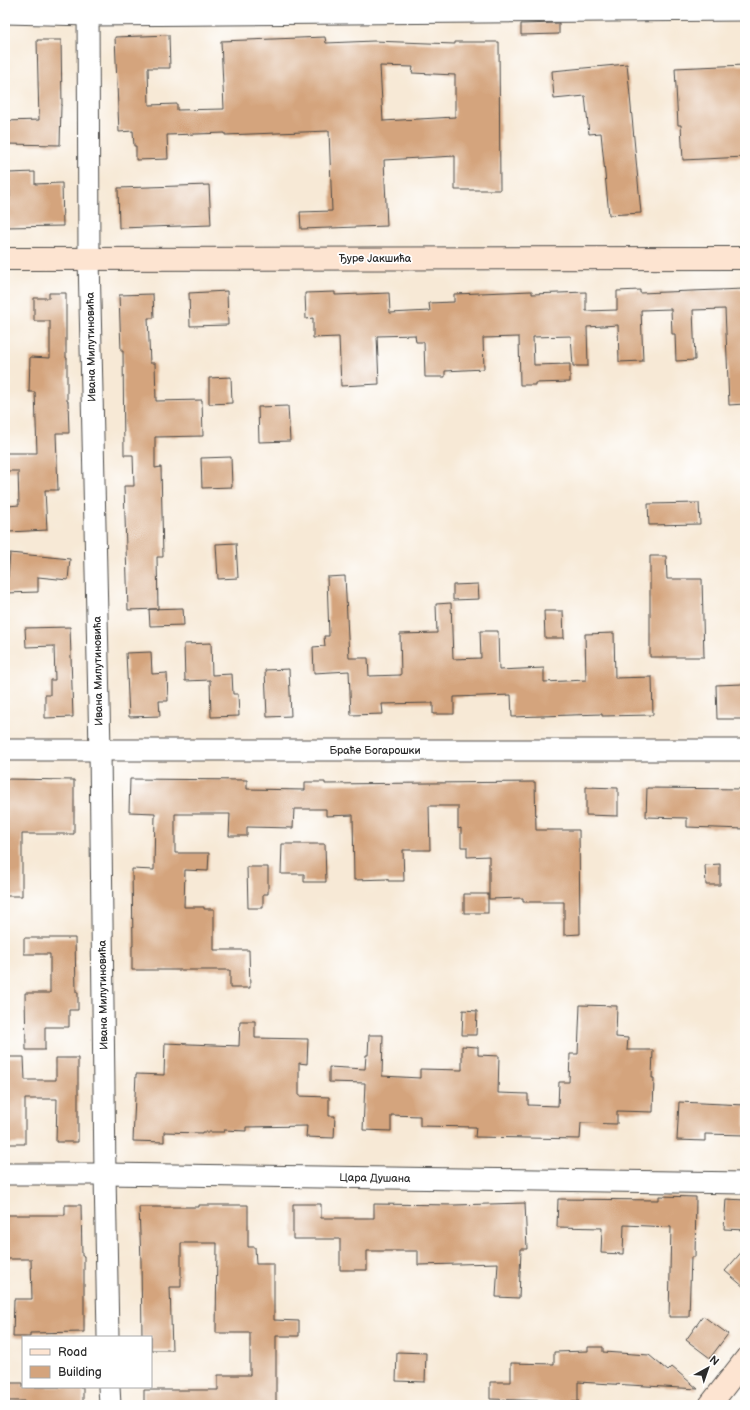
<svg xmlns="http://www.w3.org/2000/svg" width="750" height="1410" viewBox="0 0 750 1410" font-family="'Balsamiq Sans',sans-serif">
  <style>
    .building { fill: #d4a47d; fill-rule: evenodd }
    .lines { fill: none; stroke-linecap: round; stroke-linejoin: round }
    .street-casing { stroke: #4a4845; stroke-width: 23 }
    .secondary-casing { stroke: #4a4845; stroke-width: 24 }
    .street { stroke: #fff; stroke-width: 21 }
    .secondary { stroke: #fde4d1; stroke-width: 22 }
    .labels { text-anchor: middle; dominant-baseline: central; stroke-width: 3.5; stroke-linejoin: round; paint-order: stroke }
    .street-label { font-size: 11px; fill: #2b2b2b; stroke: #fff }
  </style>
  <rect width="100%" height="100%" fill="#fff"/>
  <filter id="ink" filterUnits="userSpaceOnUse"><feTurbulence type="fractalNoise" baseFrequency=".025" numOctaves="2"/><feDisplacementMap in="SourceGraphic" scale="8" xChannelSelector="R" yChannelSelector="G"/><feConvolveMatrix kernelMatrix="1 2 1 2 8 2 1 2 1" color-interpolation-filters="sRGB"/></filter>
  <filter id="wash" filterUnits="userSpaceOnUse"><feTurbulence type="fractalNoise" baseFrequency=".012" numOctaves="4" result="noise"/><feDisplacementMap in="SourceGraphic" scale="16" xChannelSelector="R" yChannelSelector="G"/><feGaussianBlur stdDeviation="0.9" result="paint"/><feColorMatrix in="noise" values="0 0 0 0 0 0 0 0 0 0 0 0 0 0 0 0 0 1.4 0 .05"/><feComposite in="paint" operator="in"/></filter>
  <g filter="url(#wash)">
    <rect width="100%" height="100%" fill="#f7e9d6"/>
    <g id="blocks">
      <g class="building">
        <path d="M 559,23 L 559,34 L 521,35 L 521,24 Z"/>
        <path d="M 169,35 L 170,68 L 148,68 L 149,105 L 177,104 L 177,110 L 224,109 L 221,41 L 325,37 L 326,43 L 374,41 L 455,44 L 455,42 L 499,42 L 500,190 L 455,190 L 455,156 L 384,160 L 387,226 L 301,229 L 300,212 L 332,211 L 329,131 L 225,135 L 225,133 L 167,135 L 168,159 L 136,160 L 136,146 L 134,146 L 133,131 L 119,132 L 115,37 ZM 380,66 L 413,67 L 412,73 L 455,75 L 455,117 L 383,121 Z"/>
        <path d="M 37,40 L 61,40 L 62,105 L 61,105 L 60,145 L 5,144 L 5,121 L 39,120 Z"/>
        <path d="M 627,64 L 641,213 L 609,215 L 601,133 L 589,134 L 585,96 L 554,99 L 552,71 Z"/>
        <path d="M 745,65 L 745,157 L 683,160 L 681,125 L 678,125 L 675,68 Z"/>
        <path d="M 35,172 L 35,184 L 62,183 L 63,226 L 5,227 L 5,197 L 10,197 L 9,173 Z"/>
        <path d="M 209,185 L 211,225 L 119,228 L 118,188 Z"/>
        <path d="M 744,289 L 745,404 L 729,405 L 725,309 L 693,310 L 695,360 L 676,361 L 675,334 L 672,334 L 671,309 L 641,310 L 643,361 L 619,362 L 618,325 L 587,327 L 588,366 L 573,366 L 571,336 L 533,337 L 534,365 L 570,364 L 570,382 L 535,383 L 535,385 L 520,385 L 519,337 L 483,338 L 484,369 L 445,371 L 445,377 L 425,377 L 424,342 L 416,342 L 415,335 L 377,336 L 379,384 L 341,386 L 339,337 L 313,338 L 313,318 L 306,319 L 305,293 L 335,292 L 335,295 L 389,293 L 390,313 L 430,311 L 429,303 L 454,302 L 454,294 L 532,291 L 532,294 L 586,292 L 586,311 L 617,310 L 617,291 L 640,290 L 640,293 Z"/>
        <path d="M 227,291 L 228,325 L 190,326 L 189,293 Z"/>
        <path d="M 49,293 L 66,293 L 66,358 L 67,358 L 67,401 L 68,401 L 69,433 L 56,433 L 58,490 L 45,490 L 47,530 L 9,532 L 8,506 L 19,505 L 18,471 L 5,471 L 5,453 L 37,453 L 35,392 L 29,392 L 30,357 L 50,358 L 50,321 L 34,321 L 34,298 L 49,298 Z"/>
        <path d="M 153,294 L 154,318 L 148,318 L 150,363 L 155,363 L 156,401 L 202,400 L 203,436 L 155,437 L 155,468 L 161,467 L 163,557 L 157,557 L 158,609 L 128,610 L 124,486 L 134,486 L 133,455 L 124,455 L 123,351 L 121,351 L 119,295 Z"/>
        <path d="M 231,377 L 232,403 L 209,404 L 209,378 Z"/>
        <path d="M 288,406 L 290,441 L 259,442 L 258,407 Z"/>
        <path d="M 231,457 L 232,487 L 202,488 L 201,458 Z"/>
        <path d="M 699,503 L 700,524 L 649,525 L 648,504 Z"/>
        <path d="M 236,543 L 238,578 L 218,579 L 216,544 Z"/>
        <path d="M 10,553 L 70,559 L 68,580 L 38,577 L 38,592 L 5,593 L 5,577 L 8,577 Z"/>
        <path d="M 650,556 L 666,556 L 667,579 L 702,579 L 704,657 L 650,657 Z"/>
        <path d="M 345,576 L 349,658 L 368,658 L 369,676 L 401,675 L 400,634 L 437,633 L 436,604 L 451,603 L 453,659 L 481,658 L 480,631 L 498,631 L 499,670 L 544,668 L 544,682 L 586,680 L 585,634 L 614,633 L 615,678 L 652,677 L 653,715 L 602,716 L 602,714 L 512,717 L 511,695 L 454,697 L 454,714 L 433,714 L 433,703 L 382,704 L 383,714 L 351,715 L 349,671 L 314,673 L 313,647 L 325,646 L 324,636 L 329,636 L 327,577 Z"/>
        <path d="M 478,584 L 479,599 L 453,600 L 453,585 Z"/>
        <path d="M 183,608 L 184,625 L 150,626 L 149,609 Z"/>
        <path d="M 544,611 L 563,611 L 564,638 L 545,638 Z"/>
        <path d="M 70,627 L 73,717 L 45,718 L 45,695 L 50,695 L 50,680 L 55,680 L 54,646 L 26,647 L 25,628 Z"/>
        <path d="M 211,643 L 212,675 L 232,674 L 233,694 L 238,694 L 239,716 L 211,717 L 210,680 L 185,681 L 184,644 Z"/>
        <path d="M 151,652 L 152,674 L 167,673 L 168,701 L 159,701 L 160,716 L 129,717 L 126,653 Z"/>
        <path d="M 289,669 L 291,716 L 267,717 L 265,670 Z"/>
        <path d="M 743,684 L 744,719 L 717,719 L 716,685 Z"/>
        <path d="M 5,779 L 74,780 L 74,834 L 22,834 L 22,896 L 5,896 Z"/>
        <path d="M 130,779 L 247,780 L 247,789 L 305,790 L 305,782 L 325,782 L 325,784 L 535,782 L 536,830 L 579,830 L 580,934 L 564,935 L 564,902 L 523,902 L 523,898 L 489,899 L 489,856 L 467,857 L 467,847 L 461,847 L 461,828 L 458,829 L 458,806 L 429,806 L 430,850 L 403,850 L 404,881 L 388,881 L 388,879 L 354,880 L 353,815 L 326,816 L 326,809 L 294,809 L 293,828 L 247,827 L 247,836 L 229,836 L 230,814 L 175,814 L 175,853 L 209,853 L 208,871 L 185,870 L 184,907 L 204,907 L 204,909 L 214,909 L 214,950 L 249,950 L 250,988 L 230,988 L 230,970 L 132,970 L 132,946 L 133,946 L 132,869 L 154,870 L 155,813 L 129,812 Z"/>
        <path d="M 586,787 L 618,788 L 618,816 L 586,815 Z"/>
        <path d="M 647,788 L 745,789 L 745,829 L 687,827 L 687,818 L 646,817 Z"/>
        <path d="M 282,844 L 325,844 L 326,882 L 304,882 L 304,874 L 281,874 Z"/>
        <path d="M 720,864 L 720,885 L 706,885 L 705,865 Z"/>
        <path d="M 247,867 L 268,867 L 268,894 L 263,894 L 263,908 L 248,908 Z"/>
        <rect x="464" y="894" width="24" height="19"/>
        <path d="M 24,938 L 75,938 L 76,992 L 78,992 L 78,1010 L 69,1010 L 69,1027 L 45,1027 L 45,1050 L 26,1050 L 25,993 L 50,993 L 50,954 L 24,954 Z"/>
        <path d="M 580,1005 L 617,1006 L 616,1037 L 628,1038 L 627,1050 L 653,1050 L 652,1078 L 654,1078 L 653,1112 L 617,1111 L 617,1124 L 581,1123 L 580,1139 L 475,1137 L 476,1127 L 420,1126 L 420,1116 L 391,1115 L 391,1131 L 363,1130 L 365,1083 L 329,1082 L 329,1067 L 365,1069 L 366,1055 L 368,1055 L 369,1035 L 383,1035 L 382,1076 L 420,1078 L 420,1069 L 462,1070 L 462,1046 L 478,1047 L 478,1055 L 499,1056 L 498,1093 L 528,1094 L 528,1105 L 558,1106 L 559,1082 L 569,1082 L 570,1054 L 578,1054 Z"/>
        <path d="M 463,1010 L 477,1011 L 476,1035 L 462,1035 Z"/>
        <path d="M 240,1021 L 255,1021 L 255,1038 L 308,1039 L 307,1064 L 299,1063 L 299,1096 L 329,1097 L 329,1116 L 335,1116 L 334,1138 L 306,1137 L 307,1126 L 246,1127 L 246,1131 L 224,1130 L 224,1132 L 202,1132 L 202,1133 L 164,1132 L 164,1142 L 133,1141 L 136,1074 L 164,1075 L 165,1043 L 239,1046 Z"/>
        <path d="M 7,1057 L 24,1057 L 25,1080 L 56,1080 L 56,1058 L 78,1058 L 78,1142 L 56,1142 L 57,1099 L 25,1099 L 25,1144 L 5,1144 L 5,1083 L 7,1083 Z"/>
        <path d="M 679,1102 L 745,1105 L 745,1135 L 705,1134 L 705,1141 L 677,1140 Z"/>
        <path d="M 659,1196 L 696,1197 L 695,1257 L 691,1257 L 689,1317 L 669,1317 L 671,1227 L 624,1225 L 623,1254 L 601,1253 L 602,1228 L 557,1227 L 558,1199 L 659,1200 Z"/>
        <path d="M 726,1199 L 745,1200 L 745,1230 L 724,1229 Z"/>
        <path d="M 525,1203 L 527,1249 L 521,1249 L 519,1298 L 496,1297 L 498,1263 L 418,1265 L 418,1251 L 367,1251 L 367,1270 L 340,1270 L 340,1239 L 293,1239 L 293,1204 L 321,1204 L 321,1218 L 374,1218 L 374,1204 L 454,1205 Z"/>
        <path d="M 65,1205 L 81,1205 L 82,1256 L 84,1256 L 84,1332 L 30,1333 L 30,1337 L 13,1337 L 14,1299 L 32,1299 L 31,1259 L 5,1259 L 5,1215 L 65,1215 Z"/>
        <path d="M 199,1205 L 248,1205 L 248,1247 L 255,1247 L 256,1264 L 274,1264 L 274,1320 L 299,1321 L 299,1336 L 276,1336 L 276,1404 L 144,1405 L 144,1390 L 218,1390 L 218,1375 L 250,1375 L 250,1333 L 216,1333 L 217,1243 L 181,1243 L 181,1287 L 170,1287 L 172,1350 L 151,1350 L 151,1337 L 142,1337 L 141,1262 L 139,1207 L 199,1207 Z"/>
        <path d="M 745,1248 L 745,1288 L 725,1271 Z"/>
        <path d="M 703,1316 L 728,1334 L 710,1358 L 686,1340 Z"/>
        <path d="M 588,1347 L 603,1347 L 603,1352 L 649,1355 L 668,1371 L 672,1367 L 698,1389 L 578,1382 L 578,1402 L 490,1399 L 490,1382 L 511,1382 L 511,1363 L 554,1364 L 554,1352 L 588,1351 Z"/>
        <path d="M 397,1352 L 426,1353 L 425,1382 L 396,1381 Z"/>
        <path d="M 5,1383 L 23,1383 L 23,1387 L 83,1387 L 83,1405 L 25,1405 L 25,1401 L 5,1401 Z"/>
      </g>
    </g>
  </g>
  <g filter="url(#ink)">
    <use href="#blocks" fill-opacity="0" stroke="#4a4845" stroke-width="1"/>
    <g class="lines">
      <defs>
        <g id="street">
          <path d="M 88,5 L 89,258 L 100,750 L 105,1174 L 108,1337"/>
          <path d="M 5,13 L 89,15 L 745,10"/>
          <path d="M 5,750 L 745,750"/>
          <path d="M 5,1174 L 105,1174 L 745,1183"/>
          <path d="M 109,1387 L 110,1405"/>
        </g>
        <g id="secondary">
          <path d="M 5,259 L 745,258"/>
          <path d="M 710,1405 L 745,1360"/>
        </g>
      </defs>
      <use href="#street" class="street-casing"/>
      <use href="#secondary" class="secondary-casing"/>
      <use href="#street" class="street"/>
      <use href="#secondary" class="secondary"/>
    </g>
  </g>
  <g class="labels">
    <g class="street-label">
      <text x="375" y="258">Ђуре Јакшића</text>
      <text transform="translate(91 347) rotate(-91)">Ивана Милутиновића</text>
      <text transform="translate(98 671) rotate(-91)">Ивана Милутиновића</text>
      <text x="375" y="750">Браће Богарошки</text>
      <text transform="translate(103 995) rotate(-91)">Ивана Милутиновића</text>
      <text transform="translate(375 1178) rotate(1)">Цара Душана</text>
    </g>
  </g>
  <rect width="750" height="1410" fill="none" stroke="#fff" stroke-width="20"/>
  <rect x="22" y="1336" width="130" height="52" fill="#ffffff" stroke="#aaaaaa"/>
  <rect x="30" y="1349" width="20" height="6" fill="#fde4d1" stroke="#aaaaaa"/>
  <text x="58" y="1356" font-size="12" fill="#2b2b2b">Road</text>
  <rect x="30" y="1366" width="20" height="12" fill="#d4a47d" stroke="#aaaaaa"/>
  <text x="58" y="1376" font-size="12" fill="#2b2b2b">Building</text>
  <g transform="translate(708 1368) rotate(40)" stroke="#ffffff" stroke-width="3" paint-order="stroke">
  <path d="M0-3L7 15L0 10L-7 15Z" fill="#2b2b2b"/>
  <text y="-6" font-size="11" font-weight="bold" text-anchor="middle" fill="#2b2b2b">N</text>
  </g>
</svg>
